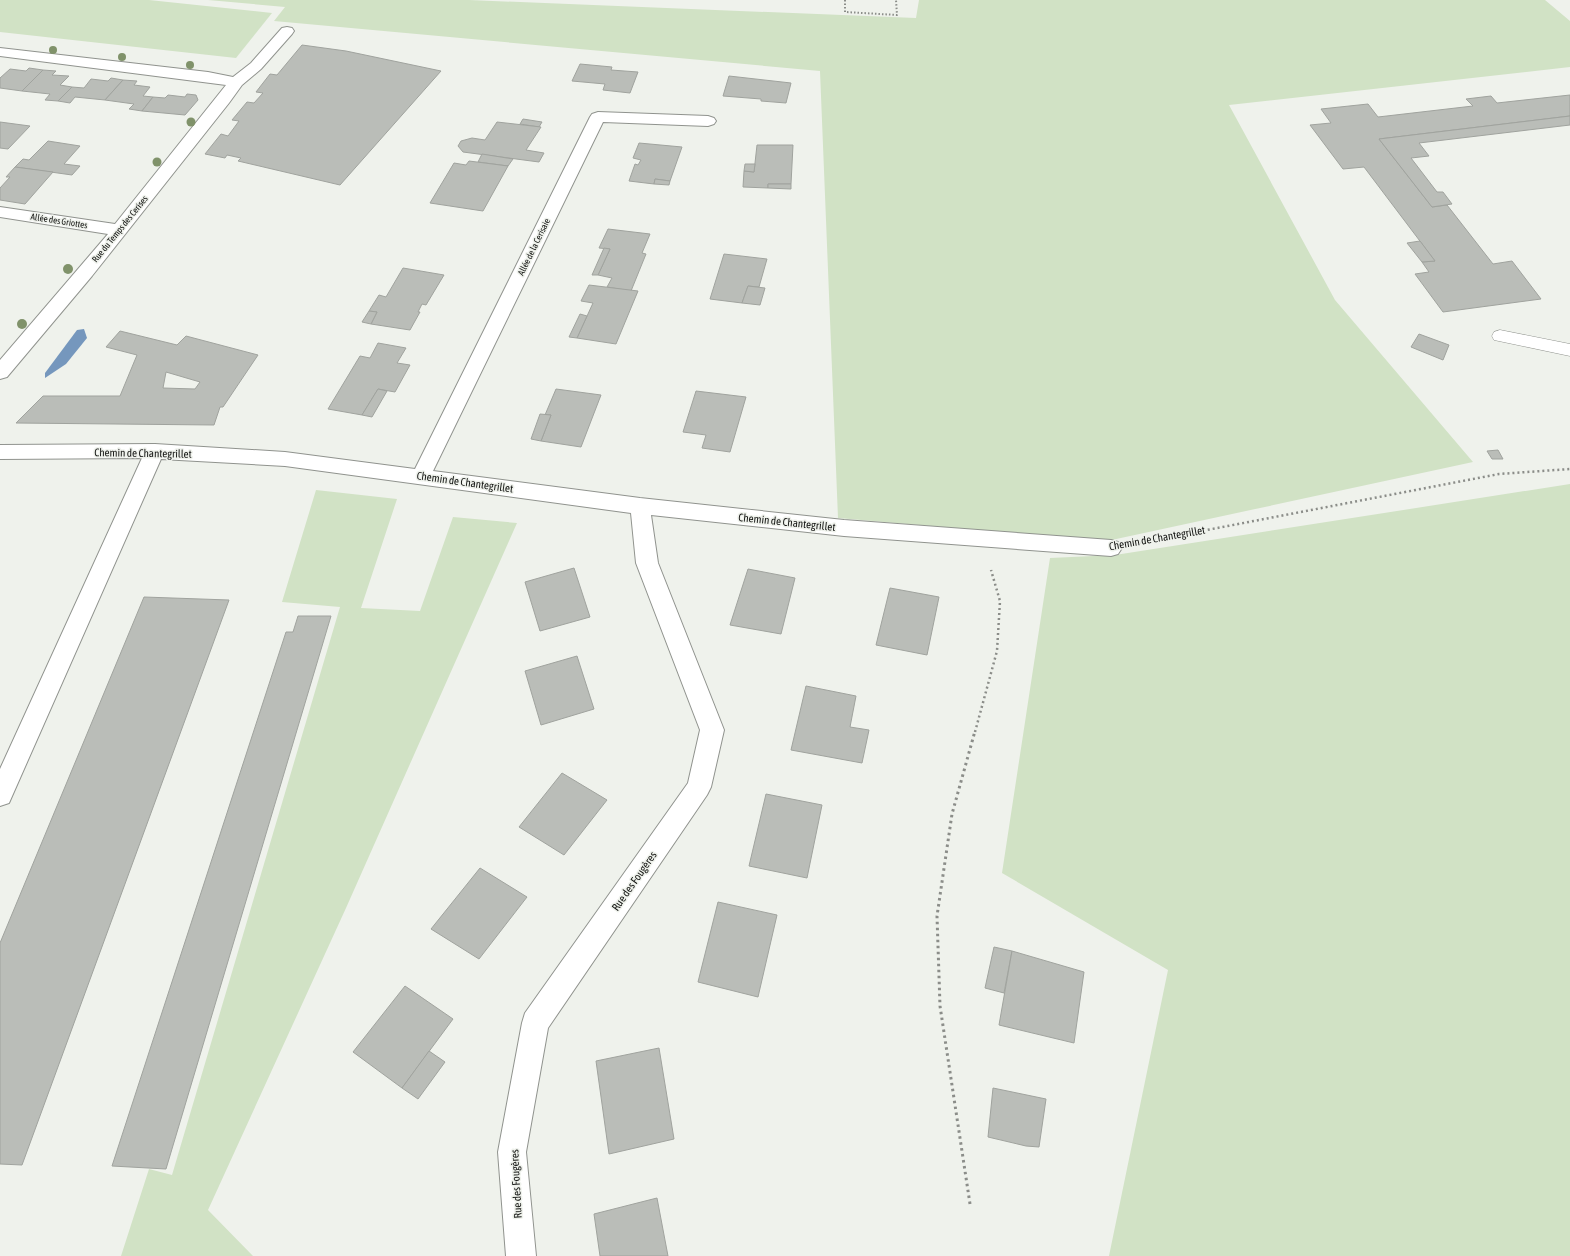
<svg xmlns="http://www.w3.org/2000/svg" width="1570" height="1256" viewBox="0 0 1570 1256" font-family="'Asap Condensed',sans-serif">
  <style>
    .green { fill: #d1e2c5 }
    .water { fill: #7597bd }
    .building { fill: #babdb8; stroke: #a0a39e; fill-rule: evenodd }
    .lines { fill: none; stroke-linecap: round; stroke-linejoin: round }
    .lane-casing { stroke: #90938e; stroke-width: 1 }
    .street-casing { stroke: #90938e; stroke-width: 2 }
    .path-far2 { stroke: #8b8d89; stroke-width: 2; stroke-dasharray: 1.5 2; stroke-linecap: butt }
    .path-far1 { stroke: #8b8d89; stroke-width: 2.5; stroke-dasharray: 2 3; stroke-linecap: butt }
    .path { stroke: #8b8d89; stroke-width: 3; stroke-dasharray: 2.5 3.5; stroke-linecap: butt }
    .lane { fill: #fff; fill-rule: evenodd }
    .street { fill: #fff; fill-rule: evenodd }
    .tree { fill: #80926a }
    .labels { text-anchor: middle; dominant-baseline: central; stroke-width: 3; stroke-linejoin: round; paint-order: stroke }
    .far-street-label { font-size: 9px; fill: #121311; stroke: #eff2ec }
    .street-label { font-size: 11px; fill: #121311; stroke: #eff2ec }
  </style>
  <rect width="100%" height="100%" fill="#eff2ec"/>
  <g class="green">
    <path d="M 0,0 L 149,0 L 272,13 L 236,58 L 0,32 Z"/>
    <path d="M 208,0 L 469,0 L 916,18 L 919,0 L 1545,0 L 1570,21 L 1570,67 L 1229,105 L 1335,300 L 1473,462 L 1107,541 L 838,518 L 820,71 L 274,21 L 285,7 Z"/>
    <path d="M 1570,484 L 1570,1256 L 1109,1256 L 1168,970 L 1002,873 L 1050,558 L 1115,555 Z"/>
    <path d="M 316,490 L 397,499 L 361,608 L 420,611 L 453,517 L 517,523 L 346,908 L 208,1210 L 253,1256 L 121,1256 L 149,1169 L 172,1175 L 340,607 L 282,602 Z"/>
  </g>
  <path class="water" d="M 84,329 L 87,338 L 66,364 L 45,378 L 45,373 L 77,330 Z"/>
  <g class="building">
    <path d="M 302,45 L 346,51 L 441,71 L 340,185 L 238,161 L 241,158 L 227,155 L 225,158 L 205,154 L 221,134 L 228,136 L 239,121 L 232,120 L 247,102 L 254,103 L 263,93 L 256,92 L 270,74 L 277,75 Z"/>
    <path d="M 580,64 L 612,67 L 611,70 L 638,72 L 630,93 L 603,90 L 605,84 L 572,81 Z"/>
    <path d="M 29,68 L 43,70 L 22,91 L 0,88 L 0,78 L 10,69 L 26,71 Z"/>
    <path d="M 43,70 L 56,71 L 52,75 L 69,76 L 60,85 L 72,87 L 58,101 L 45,100 L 50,94 L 22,91 Z"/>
    <path d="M 729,76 L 791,83 L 786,103 L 761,101 L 761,99 L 723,96 Z"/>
    <path d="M 111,78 L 123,80 L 105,100 L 75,97 L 70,103 L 58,101 L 72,87 L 84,88 L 91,79 L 108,81 Z"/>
    <path d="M 123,80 L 137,81 L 134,85 L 150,87 L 143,96 L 153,97 L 142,111 L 129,109 L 134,104 L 105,100 Z"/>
    <path d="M 187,94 L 196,95 L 198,100 L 185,115 L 142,111 L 153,97 L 165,98 L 168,95 L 185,97 Z"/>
    <path d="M 1570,95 L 1570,116 L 1379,139 L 1432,207 L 1447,205 L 1493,264 L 1512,261 L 1541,299 L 1443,312 L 1415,274 L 1429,272 L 1422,262 L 1435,261 L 1364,167 L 1343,169 L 1310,125 L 1331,123 L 1321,109 L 1368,104 L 1378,117 L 1473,106 L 1466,99 L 1491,96 L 1497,103 Z"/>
    <path d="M 1570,116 L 1570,125 L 1419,143 L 1429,156 L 1411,158 L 1437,192 L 1443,192 L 1452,204 L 1432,207 L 1379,139 Z"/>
    <path d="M 523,119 L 542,122 L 539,127 L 520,124 Z"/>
    <path d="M 0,122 L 30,126 L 8,149 L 0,148 Z"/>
    <path d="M 497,122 L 541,127 L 526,150 L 544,153 L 539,162 L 463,152 L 458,146 L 461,141 L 472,138 L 485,140 Z"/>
    <path d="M 48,141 L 80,146 L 64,164 L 80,166 L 72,175 L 15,167 L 23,159 L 29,160 Z"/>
    <path d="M 639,143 L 682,147 L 670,181 L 655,179 L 654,184 L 629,181 L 635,164 L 638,165 L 641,160 L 633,158 Z"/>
    <path d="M 757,145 L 793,145 L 791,184 L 768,184 L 768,188 L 743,187 L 744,171 L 754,172 Z"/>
    <path d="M 482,154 L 513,159 L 508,166 L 478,162 Z"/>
    <path d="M 469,161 L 508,166 L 483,211 L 430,203 L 454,163 L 466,165 Z"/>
    <path d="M 745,164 L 755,164 L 754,172 L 744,171 Z"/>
    <path d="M 15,167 L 53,172 L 25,204 L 0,200 L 0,188 L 10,177 L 6,177 Z"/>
    <path d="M 655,179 L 670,181 L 669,185 L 654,184 Z"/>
    <path d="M 768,184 L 791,184 L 791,189 L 768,188 Z"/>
    <path d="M 608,229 L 650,234 L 642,253 L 646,254 L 631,291 L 607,287 L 612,278 L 598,275 L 610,249 L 599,248 Z"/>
    <path d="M 1420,241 L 1435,261 L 1422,262 L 1407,243 Z"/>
    <path d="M 604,248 L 610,249 L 598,275 L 592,275 Z"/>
    <path d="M 724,254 L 767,259 L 759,287 L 748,286 L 742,303 L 710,299 Z"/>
    <path d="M 403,268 L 444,275 L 426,305 L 422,304 L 418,312 L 420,312 L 410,330 L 371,324 L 377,312 L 369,311 L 379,295 L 386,297 Z"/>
    <path d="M 589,285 L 638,291 L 616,344 L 577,338 L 593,303 L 581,301 Z"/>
    <path d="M 748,286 L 765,288 L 760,305 L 742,303 Z"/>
    <path d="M 369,311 L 377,312 L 371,324 L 362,322 Z"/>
    <path d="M 580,314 L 587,316 L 577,338 L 569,337 Z"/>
    <path d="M 120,331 L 177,345 L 186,336 L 258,355 L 223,407 L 220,407 L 214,425 L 16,423 L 43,396 L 120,396 L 137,355 L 106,347 ZM 166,372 L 200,382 L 195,389 L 163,388 Z"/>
    <path d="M 1419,334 L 1449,345 L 1443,360 L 1411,347 Z"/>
    <path d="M 378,343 L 406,348 L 397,363 L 410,365 L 395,392 L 378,389 L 362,415 L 328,409 L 360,356 L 370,358 Z"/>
    <path d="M 378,389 L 387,391 L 372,417 L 362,415 Z"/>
    <path d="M 556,389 L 601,395 L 581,447 L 541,441 L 551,415 L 545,415 Z"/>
    <path d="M 696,391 L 746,397 L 730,452 L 702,448 L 706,435 L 683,432 Z"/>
    <path d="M 540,414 L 551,415 L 541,441 L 531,439 Z"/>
    <path d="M 1498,450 L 1503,459 L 1492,459 L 1487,451 Z"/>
    <path d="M 574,568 L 590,617 L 540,631 L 525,582 Z"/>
    <path d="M 748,569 L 795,578 L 781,634 L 730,625 Z"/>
    <path d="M 890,588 L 939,597 L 927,655 L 876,645 Z"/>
    <path d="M 144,597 L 229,600 L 22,1165 L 0,1164 L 0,943 Z"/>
    <path d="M 298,616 L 331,616 L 166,1169 L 112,1166 L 286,632 L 293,632 Z"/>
    <path d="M 577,656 L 594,709 L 541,725 L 525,671 Z"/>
    <path d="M 806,686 L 856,696 L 850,727 L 869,730 L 862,763 L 791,750 Z"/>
    <path d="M 562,773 L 607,800 L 564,855 L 519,827 Z"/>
    <path d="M 766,794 L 822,805 L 807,878 L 749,866 Z"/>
    <path d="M 480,868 L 527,897 L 479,959 L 431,929 Z"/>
    <path d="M 718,902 L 777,915 L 758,997 L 698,982 Z"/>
    <path d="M 994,947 L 1012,951 L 1004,993 L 985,988 Z"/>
    <path d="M 1012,951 L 1084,972 L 1074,1043 L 999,1025 Z"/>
    <path d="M 405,986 L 453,1019 L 402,1088 L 353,1052 Z"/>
    <path d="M 659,1048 L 674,1139 L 609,1154 L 596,1061 Z"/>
    <path d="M 429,1051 L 445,1062 L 418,1099 L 402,1088 Z"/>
    <path d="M 993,1088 L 1046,1099 L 1039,1147 L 1026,1146 L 988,1137 Z"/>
    <path d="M 657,1198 L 668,1256 L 600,1256 L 594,1214 Z"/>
  </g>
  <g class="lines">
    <defs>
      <path id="lane" d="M 1500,330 L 1570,344 L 1570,356 L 1494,340 L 1492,336 L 1494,332 Z"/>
      <g id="street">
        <path d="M 287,27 L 292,28 L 294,31 L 292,34 L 261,69 L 242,85 L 229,103 L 92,276 L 7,377 L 0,379 L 0,360 L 108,234 L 0,217 L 0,207 L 115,224 L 226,85 L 0,56 L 0,48 L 208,72 L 233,77 L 251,63 L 282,28 Z"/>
        <path d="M 598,112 L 708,116 L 714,118 L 716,121 L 714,124 L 708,126 L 603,122 L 433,471 L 640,498 L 844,520 L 1111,540 L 1118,542 L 1122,548 L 1118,554 L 1111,556 L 844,536 L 651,515 L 658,563 L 724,730 L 711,787 L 707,795 L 548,1028 L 526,1152 L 536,1256 L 506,1256 L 498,1152 L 522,1023 L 525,1013 L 688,783 L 700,730 L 636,563 L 631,513 L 285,466 L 161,459 L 9,803 L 0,806 L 0,769 L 142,458 L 0,459 L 0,445 L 155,444 L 285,452 L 415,469 L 590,117 L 592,114 Z"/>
      </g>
    </defs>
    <use href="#lane" class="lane-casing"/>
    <use href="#street" class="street-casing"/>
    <path class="path-far2" d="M 845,0 L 845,12 L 897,15 L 896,0"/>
    <g class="path-far1">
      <path d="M 1139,543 L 1499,474 L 1570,469"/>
      <path d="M 975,732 L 997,651 L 1000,601 L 991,570"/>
    </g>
    <path class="path" d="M 970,1204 L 940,1006 L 937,916 L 952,814 L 975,731"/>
    <use href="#lane" class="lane"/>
    <use href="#street" class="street"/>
  </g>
  <g class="tree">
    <circle cx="53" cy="50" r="4"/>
    <circle cx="122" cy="57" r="4"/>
    <circle cx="190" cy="65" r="4"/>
    <circle cx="191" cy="122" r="4.5"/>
    <circle cx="157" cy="162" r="4.5"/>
    <circle cx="68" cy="269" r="5"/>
    <circle cx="22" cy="324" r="5"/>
  </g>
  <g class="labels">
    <g class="far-street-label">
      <text transform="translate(59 221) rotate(9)">Allée des Griottes</text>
      <text transform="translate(120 229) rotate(-51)">Rue du Temps des Cerises</text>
      <text transform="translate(534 247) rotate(-64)">Allée de la Cerisaie</text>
    </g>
    <g class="street-label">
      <text transform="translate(143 453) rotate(1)">Chemin de Chantegrillet</text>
      <text transform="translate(465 482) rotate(8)">Chemin de Chantegrillet</text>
      <text transform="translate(787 522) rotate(6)">Chemin de Chantegrillet</text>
      <text transform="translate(1157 538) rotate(-10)">Chemin de Chantegrillet</text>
      <text transform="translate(634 881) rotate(-55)">Rue des Fougères</text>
      <text transform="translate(516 1184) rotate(-93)">Rue des Fougères</text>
    </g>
  </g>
</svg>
